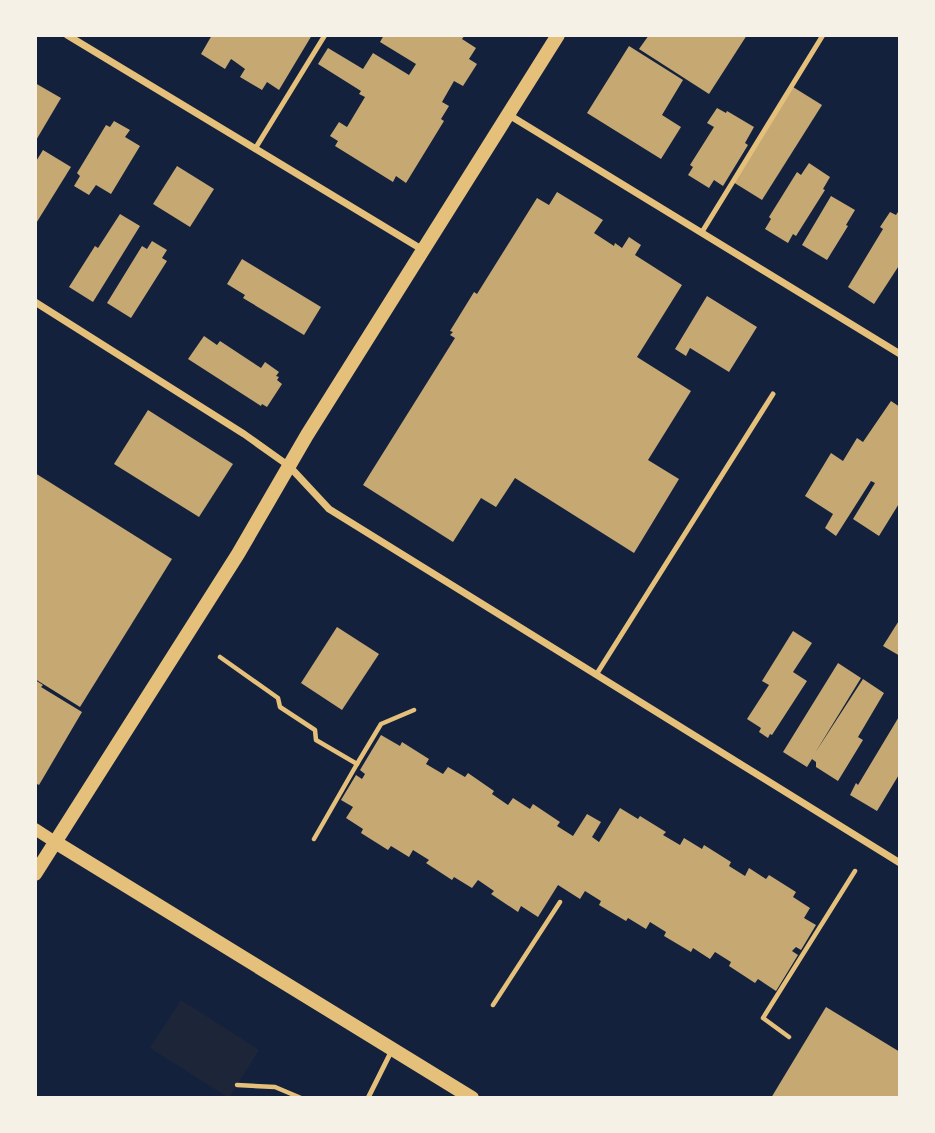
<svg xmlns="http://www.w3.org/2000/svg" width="935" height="1133" viewBox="0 0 935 1133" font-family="Ubuntu,sans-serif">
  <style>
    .green { fill: #1d2539 }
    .building { fill: #c6a872 }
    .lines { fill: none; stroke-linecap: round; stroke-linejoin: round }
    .path { stroke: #e5c07b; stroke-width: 4.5 }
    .service { stroke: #e5c07b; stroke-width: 5 }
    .minor { stroke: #e5c07b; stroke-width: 7 }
    .tertiary { stroke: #e5c07b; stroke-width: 12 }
    .secondary { stroke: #e5c07b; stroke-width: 14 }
  </style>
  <rect width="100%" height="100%" fill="#14213d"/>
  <path class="green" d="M 181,1000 L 259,1050 L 229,1098 L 150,1048 Z"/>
  <g class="building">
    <path d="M 212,35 L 312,35 L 279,90 L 267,82 L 262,90 L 240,77 L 245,69 L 234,61 L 231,59 L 225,69 L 201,54 Z"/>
    <path d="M 384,35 L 465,35 L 462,39 L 476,48 L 469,59 L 477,64 L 463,86 L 454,81 L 442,102 L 449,106 L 441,119 L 444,121 L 406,183 L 396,176 L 393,182 L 335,146 L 338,141 L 330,136 L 339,122 L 347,127 L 365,97 L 359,94 L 361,91 L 318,64 L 328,48 L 363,69 L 373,53 L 409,75 L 416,64 L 380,42 Z"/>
    <path d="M 649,35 L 747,35 L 709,94 L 639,49 Z"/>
    <path d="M 629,46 L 683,80 L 662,115 L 681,127 L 661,159 L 587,113 Z"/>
    <path d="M 35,83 L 61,98 L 35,142 Z"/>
    <path d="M 793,87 L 822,105 L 762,200 L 733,182 Z"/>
    <path d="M 717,108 L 726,113 L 727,111 L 754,127 L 745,143 L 748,145 L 723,186 L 714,180 L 709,188 L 688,175 L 693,167 L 690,165 L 714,127 L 707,123 Z"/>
    <path d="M 114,121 L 130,130 L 125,137 L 140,146 L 111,194 L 96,185 L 89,195 L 74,186 L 80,176 L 77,173 L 106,125 L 110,127 Z"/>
    <path d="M 43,150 L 71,167 L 35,225 L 35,163 Z"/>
    <path d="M 809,163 L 830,177 L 823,189 L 825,190 L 796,236 L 793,234 L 788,243 L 765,229 L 771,219 L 769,217 L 797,172 L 801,175 Z"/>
    <path d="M 177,166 L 214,189 L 190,227 L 153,204 Z"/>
    <path d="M 557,192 L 603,220 L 594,233 L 614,246 L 615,243 L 622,248 L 629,237 L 641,245 L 635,255 L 682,285 L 637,357 L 691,391 L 648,460 L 679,479 L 634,553 L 515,478 L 496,507 L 481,498 L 453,542 L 363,485 L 455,338 L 450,335 L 453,332 L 450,331 L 474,292 L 477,294 L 537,198 L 549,205 Z"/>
    <path d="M 831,196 L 855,210 L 846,225 L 848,226 L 827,260 L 802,245 Z"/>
    <path d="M 900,209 L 900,264 L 874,304 L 848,287 L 883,229 L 880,227 L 890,212 L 896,215 Z"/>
    <path d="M 120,214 L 140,226 L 93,302 L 69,287 L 95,246 L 98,248 Z"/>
    <path d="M 152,241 L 167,250 L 162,258 L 167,261 L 131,318 L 107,303 L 142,246 L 147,249 Z"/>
    <path d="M 242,259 L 321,307 L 304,335 L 248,301 L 243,298 L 245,295 L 227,284 Z"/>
    <path d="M 707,296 L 757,327 L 729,372 L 690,348 L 686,356 L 675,349 Z"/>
    <path d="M 204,336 L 217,345 L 220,341 L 261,368 L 265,362 L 279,372 L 276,376 L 279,377 L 277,380 L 282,384 L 267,407 L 262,404 L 261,406 L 188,359 Z"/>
    <path d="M 891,401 L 900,407 L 900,502 L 879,536 L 853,519 L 875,483 L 871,481 L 836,536 L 825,528 L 833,514 L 805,496 L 831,453 L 843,461 L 857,438 L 863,442 Z"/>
    <path d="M 148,410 L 233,464 L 199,517 L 114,464 Z"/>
    <path d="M 35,473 L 172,559 L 80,707 L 35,679 Z"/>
    <path d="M 900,619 L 900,656 L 883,646 Z"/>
    <path d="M 337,627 L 379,654 L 342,710 L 301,683 Z"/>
    <path d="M 793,631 L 812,643 L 793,672 L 807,681 L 772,735 L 770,734 L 768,738 L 759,732 L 761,728 L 747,719 L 769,685 L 762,681 Z"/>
    <path d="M 838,663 L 861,678 L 815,753 L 863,679 L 884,693 L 858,737 L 863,740 L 838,781 L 816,767 L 816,762 L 812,759 L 807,767 L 783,752 Z"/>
    <path d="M 35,680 L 43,685 L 41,687 L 82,712 L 39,785 L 35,783 Z"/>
    <path d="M 900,715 L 900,773 L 877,811 L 850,795 L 856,783 L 858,785 Z"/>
    <path d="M 381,735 L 400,746 L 402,742 L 429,759 L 426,764 L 443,774 L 448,767 L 465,777 L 468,773 L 494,791 L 492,794 L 508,805 L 513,798 L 530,809 L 533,804 L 560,822 L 557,826 L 573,836 L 587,814 L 601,822 L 592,837 L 599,842 L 620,808 L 638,819 L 640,816 L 666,832 L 663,835 L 680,845 L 684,838 L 702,849 L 704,845 L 731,862 L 729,866 L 745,876 L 749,868 L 766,879 L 769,875 L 796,892 L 793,897 L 810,908 L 804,918 L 816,925 L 801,950 L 796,947 L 792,951 L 798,955 L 776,991 L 758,979 L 755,983 L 729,966 L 731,962 L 715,952 L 710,959 L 693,948 L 691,952 L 664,936 L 666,932 L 650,922 L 646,929 L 628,918 L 626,921 L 599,905 L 601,901 L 585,891 L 580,899 L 558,885 L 538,917 L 521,906 L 518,912 L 491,894 L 494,891 L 478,880 L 472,888 L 454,877 L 452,880 L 426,863 L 429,860 L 413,850 L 409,857 L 391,846 L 388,850 L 361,833 L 363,829 L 346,818 L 353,807 L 341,800 L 356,775 L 362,779 L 365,774 L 360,770 Z"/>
    <path d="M 826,1007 L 900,1052 L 900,1098 L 771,1098 Z"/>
  </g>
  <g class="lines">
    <g class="path">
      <path d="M 220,657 L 278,698 L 280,707 L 315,730 L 316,740 L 357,764 L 381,724 L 414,710"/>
      <path d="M 314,839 L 357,764"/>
      <path d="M 493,1005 L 560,902"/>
      <path d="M 789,1037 L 763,1018 L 855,871"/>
      <path d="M 237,1085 L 275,1087 L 301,1098"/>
    </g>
    <g class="service">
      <path d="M 255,149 L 325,35"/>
      <path d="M 702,232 L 823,35"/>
      <path d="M 596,675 L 773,394"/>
      <path d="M 368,1098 L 392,1050"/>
    </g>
    <g class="minor">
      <path d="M 67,35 L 423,250"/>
      <path d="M 509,115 L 900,354"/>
      <path d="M 35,302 L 244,434 L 289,466 L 329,509 L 900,863"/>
    </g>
    <path class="tertiary" d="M 35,829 L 55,842"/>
    <g class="secondary">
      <path d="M 55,842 L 472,1098"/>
      <path d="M 35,874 L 238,554 L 307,435 L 558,35"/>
    </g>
  </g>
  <rect width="935" height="1133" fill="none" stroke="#f6f1e7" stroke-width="74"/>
</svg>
